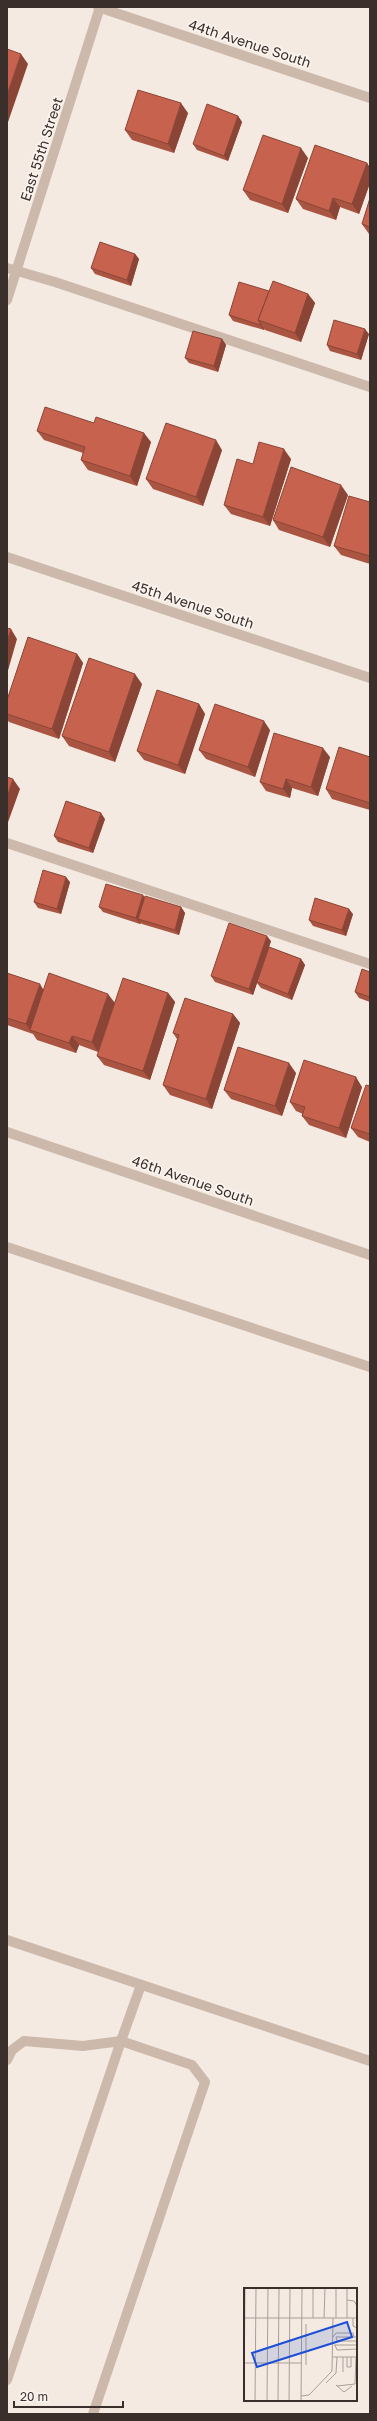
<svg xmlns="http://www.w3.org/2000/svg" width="377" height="2421" viewBox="0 0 377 2421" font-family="'Golos Text',sans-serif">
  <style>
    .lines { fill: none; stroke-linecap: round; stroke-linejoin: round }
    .lane { stroke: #ccb9ac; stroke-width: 10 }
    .street { stroke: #ccb9ac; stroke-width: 10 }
    .wall { fill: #aa5442 }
    .shaded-wall { fill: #8b4536 }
    .building { fill: #c6624d; stroke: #8b4536 }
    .labels { text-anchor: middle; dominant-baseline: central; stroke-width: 3.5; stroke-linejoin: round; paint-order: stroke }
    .street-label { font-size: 14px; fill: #3b2f2b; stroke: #fbf4ee }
    .inset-road { fill: none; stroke: #aa9f98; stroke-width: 1 }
    .view { fill: #1d4ed8; fill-opacity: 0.15; stroke: #1d4ed8; stroke-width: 2 }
    .inset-edge { fill: none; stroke: #3b2f2b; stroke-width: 2 }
  </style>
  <rect width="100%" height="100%" fill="#f4eae1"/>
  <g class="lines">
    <g class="lane">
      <path d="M 7,268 L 55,282 L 370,387"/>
      <path d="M 7,843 L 370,964"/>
      <path d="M 7,1247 L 370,1367"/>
      <path d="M 7,1940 L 370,2061"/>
      <path d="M 7,2060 L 12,2050 L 24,2041 L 83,2046 L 121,2041 L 7,2380"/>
      <path d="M 93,2414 L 205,2082 L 192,2065 L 121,2041 L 141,1985"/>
    </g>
    <g class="street">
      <path d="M 98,7 L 370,98"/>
      <path d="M 7,300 L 100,7"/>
      <path d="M 7,557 L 370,678"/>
      <path d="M 7,1132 L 370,1255"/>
    </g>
  </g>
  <g class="wall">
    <path d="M 188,113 L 174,153 L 132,140 L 125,130 Z"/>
    <path d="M 238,116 L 242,122 L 228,161 L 197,150 L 193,144 Z"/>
    <path d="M 308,158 L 288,213 L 250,200 L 243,190 Z"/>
    <path d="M 367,163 L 370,168 L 370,183 L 359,214 L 340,207 L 336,220 L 303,209 L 296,199 Z"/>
    <path d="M 370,198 L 370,234 L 369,234 L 362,224 Z"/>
    <path d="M 135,254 L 139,259 L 131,286 L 95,274 L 91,268 Z"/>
    <path d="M 269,291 L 308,294 L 315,303 L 301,342 L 265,330 L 264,329 L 264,330 L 233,321 L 229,315 Z"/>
    <path d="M 369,334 L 361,360 L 330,351 L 327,345 Z"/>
    <path d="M 222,339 L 226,345 L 218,372 L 189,363 L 185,358 Z"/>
    <path d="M 37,431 L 151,442 L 137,486 L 88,470 L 81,460 L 83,453 L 44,440 Z"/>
    <path d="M 222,450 L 203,506 L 153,489 L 146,479 Z"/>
    <path d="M 291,459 L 270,526 L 231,514 L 224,505 L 253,464 Z"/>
    <path d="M 348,495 L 330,547 L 279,530 L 273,520 Z"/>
    <path d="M 370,502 L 370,564 L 341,555 L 334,546 Z"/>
    <path d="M 77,654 L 83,663 L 59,739 L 9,722 L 7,719 L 7,700 Z"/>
    <path d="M 142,684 L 115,762 L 69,746 L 62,736 Z"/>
    <path d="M 199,704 L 205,714 L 185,774 L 144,760 L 137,751 Z"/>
    <path d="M 270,730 L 255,777 L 206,759 L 199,750 Z"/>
    <path d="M 330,757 L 318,796 L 292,788 L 290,798 L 266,791 L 260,782 Z"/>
    <path d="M 370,757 L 370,810 L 332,799 L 326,789 Z"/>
    <path d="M 105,819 L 93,853 L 58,842 L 54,836 Z"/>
    <path d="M 70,882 L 61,914 L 38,908 L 34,902 Z"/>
    <path d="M 144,897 L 181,907 L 185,913 L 179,935 L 142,924 L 141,923 L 140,924 L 103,912 L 99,907 Z"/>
    <path d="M 353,914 L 346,936 L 313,926 L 309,920 Z"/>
    <path d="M 271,941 L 269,947 L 301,959 L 305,965 L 292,1000 L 261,988 L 257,983 L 253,995 L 215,982 L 211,976 Z"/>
    <path d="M 370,972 L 370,1002 L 359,998 L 355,992 Z"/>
    <path d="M 7,973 L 44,990 L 115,1003 L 98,1052 L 79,1045 L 76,1053 L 37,1040 L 33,1034 L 7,1025 Z"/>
    <path d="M 168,993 L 175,1002 L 150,1080 L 104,1065 L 97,1056 Z"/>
    <path d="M 233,1014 L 240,1023 L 212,1109 L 170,1095 L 163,1085 L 177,1039 L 173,1033 Z"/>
    <path d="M 296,1073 L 282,1116 L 231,1099 L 224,1090 Z"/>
    <path d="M 370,1086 L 370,1142 L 358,1137 L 351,1128 Z"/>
    <path d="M 362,1087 L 346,1138 L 309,1125 L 302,1116 L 303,1114 L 296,1111 L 290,1102 Z"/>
  </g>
  <g class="shaded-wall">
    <path d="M 21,54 L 28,64 L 7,125 L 7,95 Z"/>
    <path d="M 181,103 L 188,113 L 174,153 L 168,144 Z"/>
    <path d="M 238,116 L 242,122 L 228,161 L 224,156 Z"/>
    <path d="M 301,148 L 308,158 L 288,213 L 282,204 Z"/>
    <path d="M 367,163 L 370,168 L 370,183 L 359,214 L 352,204 Z"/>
    <path d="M 333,198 L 340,207 L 336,220 L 329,211 Z"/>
    <path d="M 135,254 L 139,259 L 131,286 L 127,280 Z"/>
    <path d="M 308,294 L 315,303 L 301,342 L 295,333 Z"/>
    <path d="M 260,323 L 264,329 L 264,330 L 260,325 Z"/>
    <path d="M 365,329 L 369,334 L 361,360 L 357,354 Z"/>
    <path d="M 222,339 L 226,345 L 218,372 L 214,366 Z"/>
    <path d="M 144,433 L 151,442 L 137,486 L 130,476 Z"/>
    <path d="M 216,440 L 222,450 L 203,506 L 196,497 Z"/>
    <path d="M 284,449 L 291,459 L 270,526 L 263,517 Z"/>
    <path d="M 341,485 L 348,495 L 330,547 L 323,537 Z"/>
    <path d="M 11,629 L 17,639 L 7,674 L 7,642 Z"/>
    <path d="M 77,654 L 83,663 L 59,739 L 52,729 Z"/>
    <path d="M 135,674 L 142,684 L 115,762 L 109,752 Z"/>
    <path d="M 199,704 L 205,714 L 185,774 L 178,765 Z"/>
    <path d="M 264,721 L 270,730 L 255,777 L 248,767 Z"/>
    <path d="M 323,748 L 330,757 L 318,796 L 311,787 Z"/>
    <path d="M 13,779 L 20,789 L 7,825 L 7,797 Z"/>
    <path d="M 286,779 L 292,788 L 290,798 L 283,789 Z"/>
    <path d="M 101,813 L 105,819 L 93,853 L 89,848 Z"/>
    <path d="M 66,877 L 70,882 L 61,914 L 57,909 Z"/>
    <path d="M 143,895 L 147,901 L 138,919 L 141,923 L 140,924 L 136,918 Z"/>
    <path d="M 181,907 L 185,913 L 179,935 L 175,930 Z"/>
    <path d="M 349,909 L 353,914 L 346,936 L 342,930 Z"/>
    <path d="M 267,936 L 271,941 L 253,995 L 249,989 Z"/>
    <path d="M 301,959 L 305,965 L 292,1000 L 288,994 Z"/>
    <path d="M 40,984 L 46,994 L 30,1030 L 33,1034 L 26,1024 Z"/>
    <path d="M 168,993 L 175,1002 L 150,1080 L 143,1071 Z"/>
    <path d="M 108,994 L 115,1003 L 98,1052 L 92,1042 Z"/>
    <path d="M 233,1014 L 240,1023 L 212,1109 L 206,1099 Z"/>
    <path d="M 72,1036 L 79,1045 L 76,1053 L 69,1043 Z"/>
    <path d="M 289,1063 L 296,1073 L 282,1116 L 275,1106 Z"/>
    <path d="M 356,1077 L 362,1087 L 346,1138 L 339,1128 Z"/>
  </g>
  <g class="building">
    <path d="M 7,49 L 21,54 L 7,95 Z"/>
    <path d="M 138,90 L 181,103 L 168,144 L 125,130 Z"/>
    <path d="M 207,104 L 238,116 L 224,156 L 193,144 Z"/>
    <path d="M 263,135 L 301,148 L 282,204 L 243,190 Z"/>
    <path d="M 315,145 L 367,163 L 352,204 L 333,198 L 329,211 L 296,199 Z"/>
    <path d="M 370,198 L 370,227 L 362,224 Z"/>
    <path d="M 100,242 L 135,254 L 127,280 L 91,268 Z"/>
    <path d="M 273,281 L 308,294 L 295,333 L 258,320 Z"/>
    <path d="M 239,282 L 269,291 L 258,320 L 260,323 L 260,325 L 229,315 Z"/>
    <path d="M 334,320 L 365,329 L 357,354 L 327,345 Z"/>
    <path d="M 193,331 L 222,339 L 214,366 L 185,358 Z"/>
    <path d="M 45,407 L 94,423 L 96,417 L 144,433 L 130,476 L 81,460 L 85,447 L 37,431 Z"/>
    <path d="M 166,423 L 216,440 L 196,497 L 146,479 Z"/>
    <path d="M 259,442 L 284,449 L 263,517 L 224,505 L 237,459 L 253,464 Z"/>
    <path d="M 291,467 L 341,485 L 323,537 L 273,520 Z"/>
    <path d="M 349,496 L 370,502 L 370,556 L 334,546 Z"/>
    <path d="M 7,628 L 11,629 L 7,642 Z"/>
    <path d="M 28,637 L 77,654 L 52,729 L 7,714 L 7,700 Z"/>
    <path d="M 89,658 L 135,674 L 109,752 L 62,736 Z"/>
    <path d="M 157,690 L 199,704 L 178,765 L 137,751 Z"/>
    <path d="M 215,704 L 264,721 L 248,767 L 199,750 Z"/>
    <path d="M 274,733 L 323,748 L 311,787 L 286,779 L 283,789 L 260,782 Z"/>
    <path d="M 339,747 L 370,757 L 370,803 L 326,789 Z"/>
    <path d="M 7,777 L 13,779 L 7,797 Z"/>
    <path d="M 66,801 L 101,813 L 89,848 L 54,836 Z"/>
    <path d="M 43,870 L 66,877 L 57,909 L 34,902 Z"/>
    <path d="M 106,884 L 143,895 L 136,918 L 99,907 Z"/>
    <path d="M 145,896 L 181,907 L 175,930 L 138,919 Z"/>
    <path d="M 315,898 L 349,909 L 342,930 L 309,920 Z"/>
    <path d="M 229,923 L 267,936 L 249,989 L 211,976 Z"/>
    <path d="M 269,947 L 301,959 L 288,994 L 257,982 Z"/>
    <path d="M 362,969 L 370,972 L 370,997 L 355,992 Z"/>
    <path d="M 7,973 L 40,984 L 26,1024 L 7,1018 Z"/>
    <path d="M 49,973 L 108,994 L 92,1042 L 72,1036 L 69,1043 L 30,1030 Z"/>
    <path d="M 123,978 L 168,993 L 143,1071 L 97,1056 Z"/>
    <path d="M 185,998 L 233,1014 L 206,1099 L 163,1085 L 179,1035 L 173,1033 Z"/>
    <path d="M 238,1047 L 289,1063 L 275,1106 L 224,1090 Z"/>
    <path d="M 304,1060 L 356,1077 L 339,1128 L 302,1116 L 305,1107 L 290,1102 Z"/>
    <path d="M 366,1085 L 370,1086 L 370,1134 L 351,1128 Z"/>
  </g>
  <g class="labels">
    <g class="street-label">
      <text transform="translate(250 43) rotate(18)">44th Avenue South</text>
      <text transform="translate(41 149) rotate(-72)">East 55th Street</text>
      <text transform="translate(193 604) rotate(18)">45th Avenue South</text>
      <text transform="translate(193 1180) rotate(19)">46th Avenue South</text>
    </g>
  </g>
  <g transform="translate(244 2288)">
    <rect width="113" height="113" fill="#f4eae1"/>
    <path class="inset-road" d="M 103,0 L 103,30M 103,12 L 110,13 L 113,18M 0,30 L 113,30M 69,30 L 69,0M 80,30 L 81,0M 92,30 L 92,0M 109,30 L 109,38 L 113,40M 89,49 L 92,45 L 109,45 L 110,49 L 113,49M 92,49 L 93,53 L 113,53M 92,49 L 110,49M 90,57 L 113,57M 91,57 L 93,62 L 113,61M 89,69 L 112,69M 103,69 L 103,79 L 107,79 L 107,69M 0,75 L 57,75M 62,77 L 62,36M 99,84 L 99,69M 82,95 L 92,85 L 93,69M 92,97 L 100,104 L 108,98M 93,98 L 111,96 L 112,69M 0,106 L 1,0M 57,108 L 65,107 L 88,83 L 89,30M 11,113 L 12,0M 23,113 L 24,0M 34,113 L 35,0M 45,113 L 46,0M 57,113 L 58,0"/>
    <path class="view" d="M 103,34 L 108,49 L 13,79 L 8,65 Z"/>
    <rect width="113" height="113" class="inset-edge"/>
  </g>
  <rect width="377" height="2421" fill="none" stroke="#3b2f2b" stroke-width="16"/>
  <path d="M14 2401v6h109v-6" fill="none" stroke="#3b2f2b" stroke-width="2"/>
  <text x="20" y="2401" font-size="12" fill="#3b2f2b" stroke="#fbf4ee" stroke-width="3" paint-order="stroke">20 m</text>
</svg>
